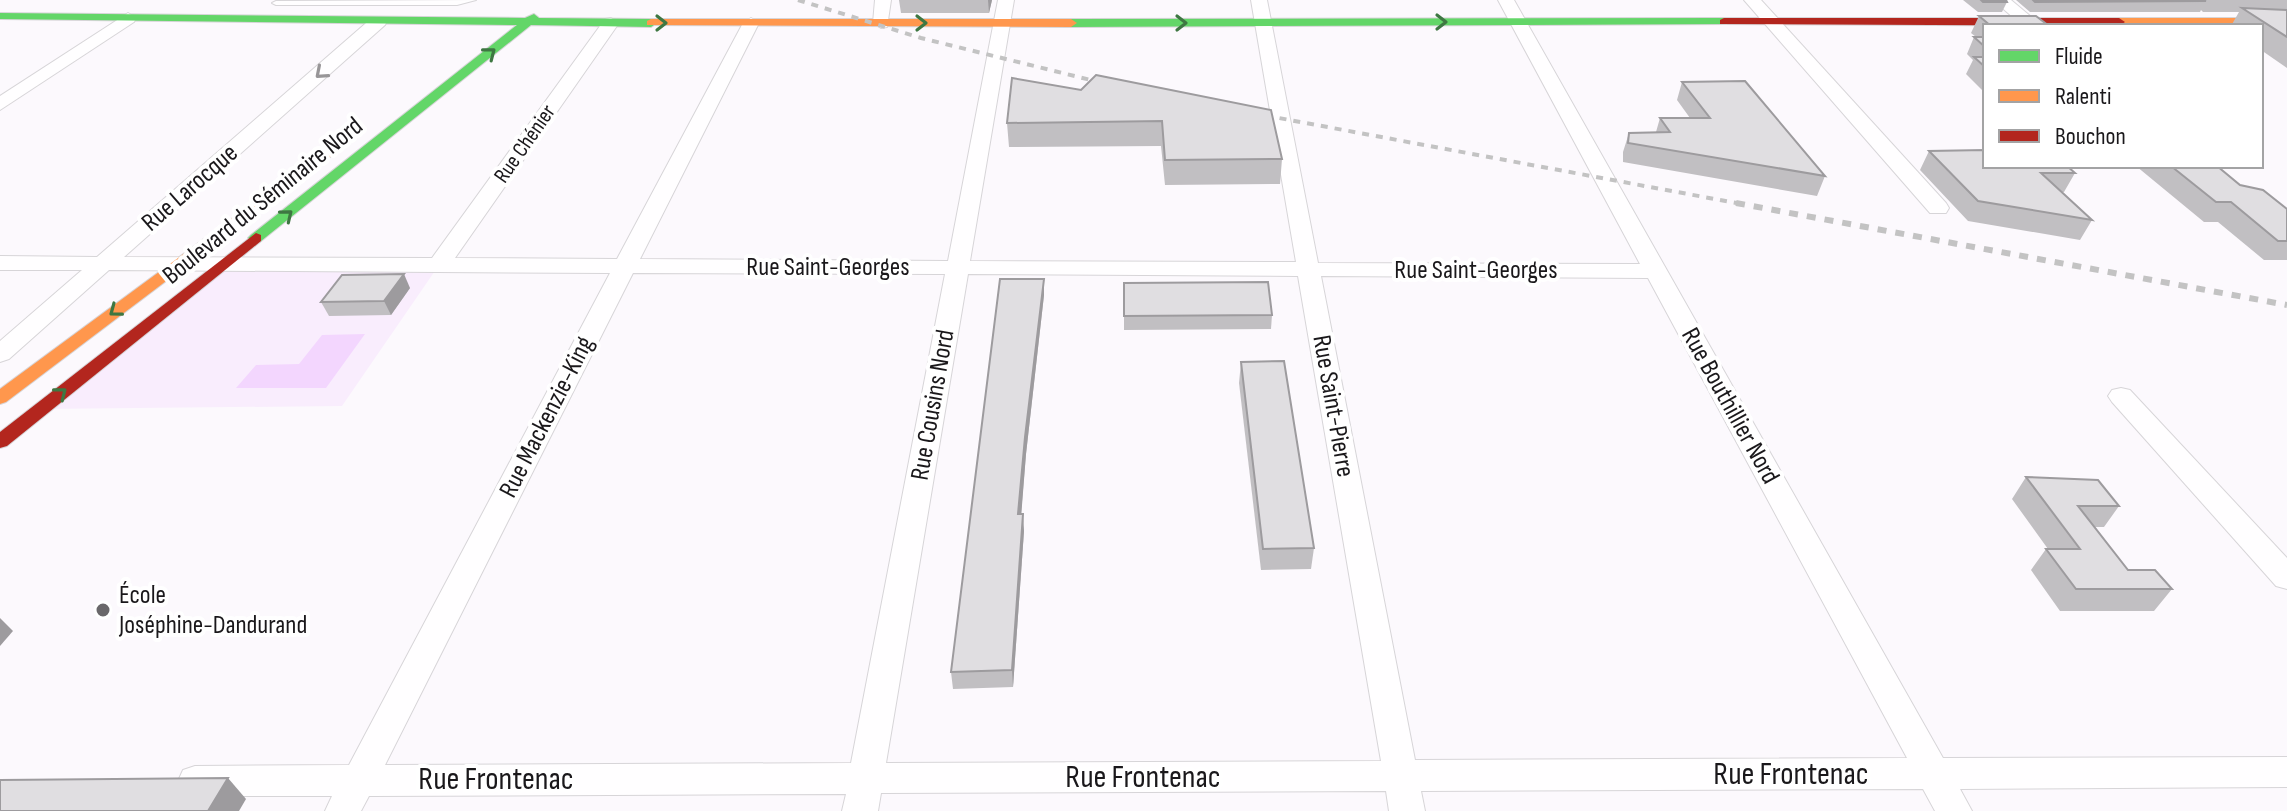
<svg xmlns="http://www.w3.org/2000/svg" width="2287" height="811" viewBox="0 0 2287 811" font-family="'Sofia Sans Condensed',sans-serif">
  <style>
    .green { fill: #f9edfd }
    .water { fill: #f3d6fe }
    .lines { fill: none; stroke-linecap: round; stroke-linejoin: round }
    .lane-casing { stroke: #d7d5d8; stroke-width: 2 }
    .street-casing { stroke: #d7d5d8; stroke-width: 2 }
    .fast-casing { stroke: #d7d5d8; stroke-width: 2 }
    .slow-casing { stroke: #d7d5d8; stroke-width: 2 }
    .jam-casing { stroke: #d7d5d8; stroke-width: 2 }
    .lane { fill: #fffeff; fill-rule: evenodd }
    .street { fill: #fffeff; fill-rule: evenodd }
    .fast { fill: #63d668; fill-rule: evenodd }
    .slow { fill: #ff974d; fill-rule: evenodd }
    .jam { fill: #b3261e; fill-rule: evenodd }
    .rail-far1 { stroke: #c3c3c3; stroke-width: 4; stroke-dasharray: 7 7; stroke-linecap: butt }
    .rail { stroke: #c3c3c3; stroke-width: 6; stroke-dasharray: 9 9; stroke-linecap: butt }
    .wall { fill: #c1bfc2 }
    .shaded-wall { fill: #9d9b9e }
    .building { fill: #e0dee1; stroke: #9d9b9e; stroke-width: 2 }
    .oneway { stroke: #3e7742 }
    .oneway2 { stroke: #989698 }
    .poi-dot { fill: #69676a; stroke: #fff; stroke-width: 3 }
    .labels { text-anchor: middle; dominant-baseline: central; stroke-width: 8; stroke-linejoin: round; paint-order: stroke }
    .far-street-label { font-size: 22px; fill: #1a181b; stroke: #fff }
    .street-label { font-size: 26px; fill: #1a181b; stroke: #fff }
    .poi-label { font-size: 26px; fill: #1a181b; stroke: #fff; text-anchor: start }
    .near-street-label { font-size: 32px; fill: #1a181b; stroke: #fff }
  </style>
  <rect width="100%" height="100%" fill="#fcf9fd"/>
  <path class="green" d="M 226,264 L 439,265 L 342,406 L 41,409 Z"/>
  <path class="water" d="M 365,334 L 326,388 L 236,388 L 256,365 L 299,364 L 322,335 Z"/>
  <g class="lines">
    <defs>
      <path id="lane" d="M 476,0 L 457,5 L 276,5 L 272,3 L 276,1 Z"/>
      <g id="street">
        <path d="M 875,0 L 891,0 L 887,27 L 881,28 L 873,23 Z"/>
        <path d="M 998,0 L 1014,0 L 970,261 L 1296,262 L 1251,0 L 1267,0 L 1318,263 L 1640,264 L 1498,0 L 1514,0 L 1943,758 L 2287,757 L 2287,787 L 1960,789 L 1972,811 L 1935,811 L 1923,789 L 1421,791 L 1425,811 L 1389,811 L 1386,791 L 881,793 L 878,811 L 842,811 L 846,794 L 369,796 L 361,811 L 325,811 L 332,796 L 195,796 L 183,792 L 178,781 L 183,770 L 195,766 L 349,765 L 610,273 L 109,270 L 9,359 L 0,362 L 0,341 L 82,270 L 0,270 L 0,256 L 97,257 L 373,17 L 385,17 L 387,21 L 385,25 L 124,257 L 432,258 L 605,19 L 611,18 L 619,23 L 455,258 L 617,259 L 743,23 L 751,18 L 759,23 L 640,259 L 948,261 ZM 633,273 L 945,274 L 851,763 L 385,765 ZM 968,274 L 1298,276 L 1381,761 L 886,763 ZM 1321,276 L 1648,278 L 1907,758 L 1415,760 Z"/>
        <path d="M 1744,0 L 1761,0 L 1946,203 L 1949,208 L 1946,213 L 1930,213 Z"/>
        <path d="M 1993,0 L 2011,0 L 2042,26 L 2023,26 Z"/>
        <path d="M 128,13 L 136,18 L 134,22 L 0,110 L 0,96 Z"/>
        <path d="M 2121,388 L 2130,390 L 2287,558 L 2287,589 L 2276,586 L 2112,402 L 2108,396 L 2112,390 Z"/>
      </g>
      <g id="fast">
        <path d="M 0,13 L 525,18 L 534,14 L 539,18 L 651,19 L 657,23 L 651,27 L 531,25 L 261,241 L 256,243 L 248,238 L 251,235 L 517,25 L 0,19 Z"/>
        <path d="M 1724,18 L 1728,20 L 1728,24 L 1071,27 L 1065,23 L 1071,19 Z"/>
      </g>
      <g id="slow">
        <path d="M 2119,18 L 2287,18 L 2287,26 L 2115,24 L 2113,22 Z"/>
        <path d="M 651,19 L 1071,19 L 1077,23 L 1071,27 L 647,25 L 647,21 Z"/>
        <path d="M 341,138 L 348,142 L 346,145 L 6,402 L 0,404 L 0,389 Z"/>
      </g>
      <g id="jam">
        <path d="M 1724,18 L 2119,18 L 2125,22 L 2119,26 L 1720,24 L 1720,20 Z"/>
        <path d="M 256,233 L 261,235 L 261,241 L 7,446 L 0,448 L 0,432 Z"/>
      </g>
    </defs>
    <use href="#lane" class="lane-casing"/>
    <use href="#street" class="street-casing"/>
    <use href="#fast" class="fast-casing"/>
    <use href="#slow" class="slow-casing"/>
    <use href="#jam" class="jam-casing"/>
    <use href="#lane" class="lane"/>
    <use href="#street" class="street"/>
    <use href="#fast" class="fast"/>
    <use href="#slow" class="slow"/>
    <use href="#jam" class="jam"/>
    <g class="rail-far1">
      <path d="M 798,0 L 921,38 L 1111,85"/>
      <path d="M 1252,113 L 1747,205"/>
    </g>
    <path class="rail" d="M 1736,203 L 2287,305"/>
  </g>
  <g class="wall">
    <path d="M 899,0 L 992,0 L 989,13 L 901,13 Z"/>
    <path d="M 1963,0 L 2006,0 L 2007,2 L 2002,12 L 1978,12 Z"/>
    <path d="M 2016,0 L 2287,0 L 2287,68 L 2261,50 L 2261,26 L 2231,26 L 2239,12 L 2203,12 L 2201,10 L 2200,12 L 2030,12 Z"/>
    <path d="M 1979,16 L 2049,26 L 1985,26 L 1985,93 L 1966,74 L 1973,60 L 1967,54 L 1974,37 L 1976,37 L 1971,33 Z"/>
    <path d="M 1682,82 L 1825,176 L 1817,196 L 1623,162 L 1623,152 L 1629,133 L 1656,132 L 1660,118 L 1690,118 L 1677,100 Z"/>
    <path d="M 1081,90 L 1282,159 L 1280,184 L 1165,185 L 1161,146 L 1009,147 L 1007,123 Z"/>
    <path d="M 1929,151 L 2075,173 L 2064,192 L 2062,192 L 2092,220 L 2080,240 L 1968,221 L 1920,170 Z"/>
    <path d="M 2136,166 L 2217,166 L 2240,185 L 2287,209 L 2287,260 L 2264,260 L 2218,222 L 2204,222 Z"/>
    <path d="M 1044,279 L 1044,295 L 1026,454 L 1021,514 L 1024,531 L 1013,687 L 953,689 L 951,672 Z"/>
    <path d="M 1124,283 L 1272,315 L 1271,329 L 1124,330 Z"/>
    <path d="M 410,288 L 391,315 L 329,316 L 321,302 Z"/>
    <path d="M 1241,362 L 1314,548 L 1311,569 L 1261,570 L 1239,383 Z"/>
    <path d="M 2026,477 L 2119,506 L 2104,527 L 2095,527 L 2128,570 L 2172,589 L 2154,611 L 2060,611 L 2031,570 L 2046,549 L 2048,549 L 2012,499 Z"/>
  </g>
  <g class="shaded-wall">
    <path d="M 988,0 L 992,0 L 989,13 Z"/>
    <path d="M 404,274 L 410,288 L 391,315 L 384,301 Z"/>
    <path d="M 1044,279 L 1044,295 L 1026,454 L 1020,531 L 1018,514 L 1025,437 Z"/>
    <path d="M 1023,514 L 1024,531 L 1013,687 L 1012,670 Z"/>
    <path d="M 0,618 L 13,631 L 0,646 Z"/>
    <path d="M 228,778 L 246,799 L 239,811 L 208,811 Z"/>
  </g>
  <g class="building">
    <path d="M 1981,0 L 2006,0 L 2007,2 L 1983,2 Z"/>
    <path d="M 2033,0 L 2203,0 L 2206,1 L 2035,2 Z"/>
    <path d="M 2242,8 L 2287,10 L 2287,37 Z"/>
    <path d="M 1979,16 L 2036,16 L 2049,26 L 1991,26 Z"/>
    <path d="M 1974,37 L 1985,37 L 1985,47 Z"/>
    <path d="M 1974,57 L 1985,57 L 1985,67 Z"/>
    <path d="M 1096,75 L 1271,110 L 1282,159 L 1165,160 L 1162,121 L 1007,123 L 1012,78 L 1081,90 Z"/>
    <path d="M 1745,81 L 1825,176 L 1628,143 L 1629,133 L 1670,132 L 1660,118 L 1710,118 L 1682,82 Z"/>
    <path d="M 1985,150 L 1985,166 L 2067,166 L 2075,173 L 2041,173 L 2092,220 L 1978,201 L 1929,151 Z"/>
    <path d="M 2171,166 L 2217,166 L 2240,185 L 2263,190 L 2287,209 L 2287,241 L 2278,241 L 2231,202 L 2216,202 Z"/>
    <path d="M 404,274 L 384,301 L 321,302 L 342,275 Z"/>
    <path d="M 1000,279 L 1044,279 L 1025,437 L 1018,514 L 1023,514 L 1012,670 L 951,672 Z"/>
    <path d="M 1268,282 L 1272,315 L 1124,316 L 1124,283 Z"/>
    <path d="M 1284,361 L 1314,548 L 1263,549 L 1241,362 Z"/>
    <path d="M 2026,477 L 2098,480 L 2119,506 L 2078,506 L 2128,570 L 2155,570 L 2172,589 L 2076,589 L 2046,549 L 2080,549 Z"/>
    <path d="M 228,778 L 208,811 L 0,811 L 0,780 Z"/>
  </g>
  <defs><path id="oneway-chevron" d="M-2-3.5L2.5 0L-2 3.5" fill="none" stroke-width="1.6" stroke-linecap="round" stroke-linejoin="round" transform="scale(2)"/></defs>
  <g class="oneway">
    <use href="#oneway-chevron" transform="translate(1441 22)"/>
    <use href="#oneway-chevron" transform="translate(661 23)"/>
    <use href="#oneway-chevron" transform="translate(921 23)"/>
    <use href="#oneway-chevron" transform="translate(1181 23)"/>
    <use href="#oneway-chevron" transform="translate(490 53) rotate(-38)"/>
    <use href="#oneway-chevron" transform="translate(287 215) rotate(-39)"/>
    <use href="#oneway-chevron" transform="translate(115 311) rotate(143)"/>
    <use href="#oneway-chevron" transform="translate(61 393) rotate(-38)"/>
  </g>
  <use class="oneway2" href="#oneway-chevron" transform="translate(321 73) rotate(139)"/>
  <circle class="poi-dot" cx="103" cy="610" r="8"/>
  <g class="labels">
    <g class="far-street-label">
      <text transform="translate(525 144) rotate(-55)">Rue Chénier</text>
    </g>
    <g class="street-label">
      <text transform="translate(190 188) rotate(-41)">Rue Larocque</text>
      <text transform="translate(263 201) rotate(-39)">Boulevard du Séminaire Nord</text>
      <text x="828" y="267">Rue Saint-Georges</text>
      <text x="1476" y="270">Rue Saint-Georges</text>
      <text transform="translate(933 405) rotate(-80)">Rue Cousins Nord</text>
      <text transform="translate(1333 406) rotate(80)">Rue Saint-Pierre</text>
      <text transform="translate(1730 406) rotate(61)">Rue Bouthillier Nord</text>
      <text transform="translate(547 417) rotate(-63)">Rue Mackenzie-King</text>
    </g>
    <g class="poi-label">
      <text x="119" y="595">École<tspan x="119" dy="30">Joséphine-Dandurand</tspan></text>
    </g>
    <g class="near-street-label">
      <text x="1791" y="774">Rue Frontenac</text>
      <text x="1143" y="777">Rue Frontenac</text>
      <text x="496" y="779">Rue Frontenac</text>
    </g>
  </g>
  <rect x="1983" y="24" width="280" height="144" fill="#ffffff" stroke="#a3a3a4" stroke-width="2"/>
  <rect x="1999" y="50" width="40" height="12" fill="#63d668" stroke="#a3a3a4" stroke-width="2"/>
  <text x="2055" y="64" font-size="24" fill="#1a181b">Fluide</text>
  <rect x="1999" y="90" width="40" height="12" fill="#ff974d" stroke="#a3a3a4" stroke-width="2"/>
  <text x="2055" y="104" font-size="24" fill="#1a181b">Ralenti</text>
  <rect x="1999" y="130" width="40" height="12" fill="#b3261e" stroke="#a3a3a4" stroke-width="2"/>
  <text x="2055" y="144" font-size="24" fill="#1a181b">Bouchon</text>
</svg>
